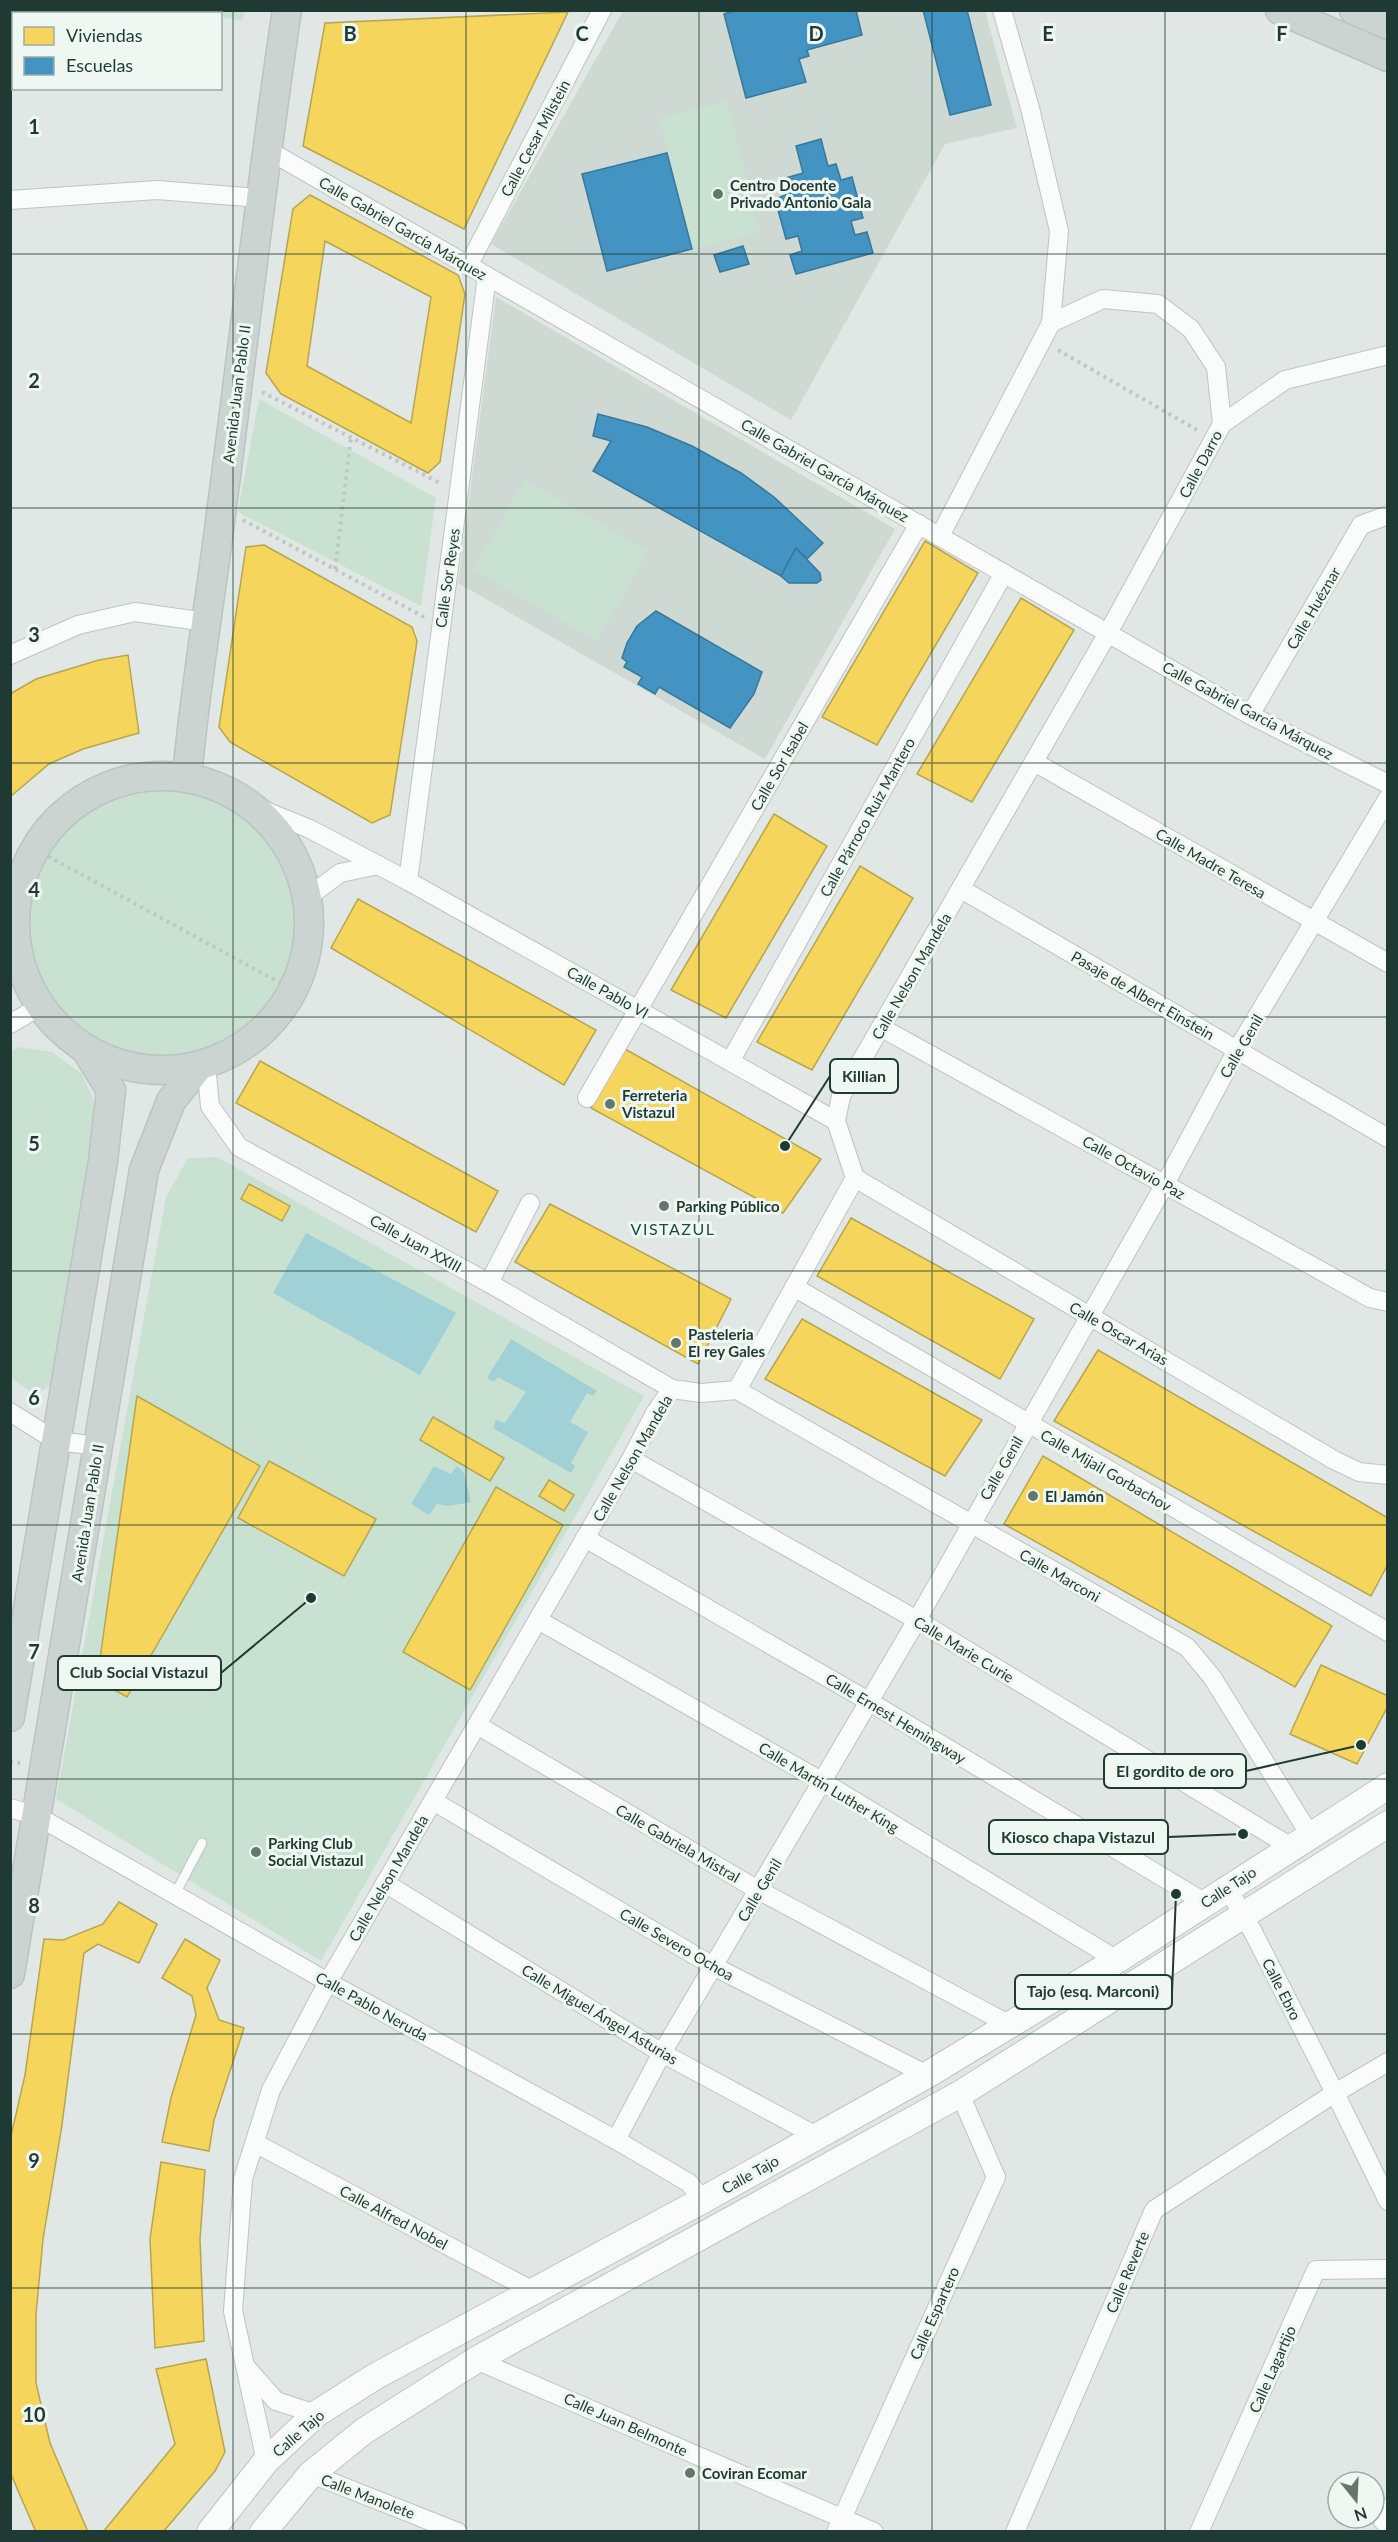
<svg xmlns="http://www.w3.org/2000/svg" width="1398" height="2542" viewBox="0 0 1398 2542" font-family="Lato,sans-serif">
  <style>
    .built { fill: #ced9d4 }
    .green { fill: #c9e1d0 }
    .water { fill: #a0d1d7 }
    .homes { fill: #f6d55c; stroke: #b6a64f; stroke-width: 1.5; fill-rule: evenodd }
    .schools { fill: #4393c3; stroke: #387898; stroke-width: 1.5 }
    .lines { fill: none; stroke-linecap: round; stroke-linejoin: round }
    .lane-casing { stroke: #bec4c1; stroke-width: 11 }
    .street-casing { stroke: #bec4c1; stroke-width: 20 }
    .secondary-casing { stroke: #bdc5c1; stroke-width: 28 }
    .primary-casing { stroke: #bbc4c1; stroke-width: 31 }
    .path { stroke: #bfc7c5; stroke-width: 4; stroke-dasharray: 3 4.5; stroke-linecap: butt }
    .lane { stroke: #fafbfb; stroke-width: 9 }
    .street { stroke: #fafbfb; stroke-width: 18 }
    .secondary { stroke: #fafbfb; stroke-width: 26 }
    .primary { stroke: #ccd4d1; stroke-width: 28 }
    .grid { fill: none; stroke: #1f3a32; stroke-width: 1.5; stroke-opacity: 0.55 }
    .poi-dot { fill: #637770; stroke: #eff7f2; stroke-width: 2 }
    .labels { text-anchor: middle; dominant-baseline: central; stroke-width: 6; stroke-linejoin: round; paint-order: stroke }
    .street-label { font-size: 15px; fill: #1f3a32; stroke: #eff7f2 }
    .poi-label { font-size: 15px; font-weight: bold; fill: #1f3a32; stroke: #eff7f2; text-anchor: start }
    .neighbourhood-label { font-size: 16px; letter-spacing: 1.5px; fill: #1b4c3f; stroke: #eff7f2 }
    .grid-label { font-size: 20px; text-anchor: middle; font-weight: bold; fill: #1f3a32; stroke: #eff7f2; stroke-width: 6; stroke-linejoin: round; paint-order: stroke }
    .leader { fill: none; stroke: #1f3a32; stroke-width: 2 }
    .callout-dot { fill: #1f3a32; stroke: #eff7f2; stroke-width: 2 }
    .callout { fill: #eff7f2; stroke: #1f3a32; stroke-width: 2 }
    .callout-label { font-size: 16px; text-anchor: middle; font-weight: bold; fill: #1f3a32 }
  </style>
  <rect width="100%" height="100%" fill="#e1e7e4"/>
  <g class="built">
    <path d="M 623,11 L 985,11 L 1017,128 L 945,144 L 791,420 L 491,244 Z"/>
    <path d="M 496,297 L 895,529 L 765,759 L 458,583 Z"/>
  </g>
  <g class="green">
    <path d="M 185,11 L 245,11 L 242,21 L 221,17 L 220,14 Z"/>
    <path d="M 727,101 L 760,232 L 692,249 L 659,119 Z"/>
    <path d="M 259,399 L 436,498 L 421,606 L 238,512 Z"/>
    <path d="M 525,480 L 648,551 L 597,641 L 473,570 Z"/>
    <circle cx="160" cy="923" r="146"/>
    <path d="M 18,1047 L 52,1052 L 82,1074 L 93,1099 L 94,1123 L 52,1384 L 36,1395 L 11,1378 L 10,1052 Z"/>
    <path d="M 217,1157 L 644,1396 L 321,1961 L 56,1799 L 166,1197 L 188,1158 Z"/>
  </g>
  <g class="water">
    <path d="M 306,1233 L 456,1313 L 420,1375 L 273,1293 Z"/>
    <path d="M 511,1339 L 597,1391 L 593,1396 L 587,1393 L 570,1422 L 588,1432 L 571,1463 L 575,1466 L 571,1473 L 493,1428 L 496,1420 L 505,1423 L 526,1392 L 498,1377 L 494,1382 L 487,1378 Z"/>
    <path d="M 434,1466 L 451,1474 L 457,1466 L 464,1473 L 471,1502 L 449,1506 L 437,1504 L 429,1515 L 411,1504 Z"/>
  </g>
  <g class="homes">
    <path d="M 568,12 L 464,229 L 303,146 L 325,23 Z"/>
    <path d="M 310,195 L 458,275 L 465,294 L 440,462 L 428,473 L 281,394 L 266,373 L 293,209 ZM 325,241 L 431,297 L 411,423 L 307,366 Z"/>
    <path d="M 925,541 L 978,573 L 877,745 L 822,717 Z"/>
    <path d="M 264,545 L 412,627 L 417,641 L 390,815 L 372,823 L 230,742 L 219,727 L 246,547 Z"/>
    <path d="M 1021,598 L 1074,630 L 972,802 L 917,774 Z"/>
    <path d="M 128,655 L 139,733 L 83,749 L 49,764 L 10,797 L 10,694 L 36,679 L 99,660 Z"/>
    <path d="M 774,814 L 827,846 L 726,1018 L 671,990 Z"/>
    <path d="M 860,866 L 913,898 L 812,1070 L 757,1042 Z"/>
    <path d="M 358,899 L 596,1030 L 564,1085 L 331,948 Z"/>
    <path d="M 625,1049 L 821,1159 L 783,1213 L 591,1108 Z"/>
    <path d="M 260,1061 L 498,1191 L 476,1232 L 236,1103 Z"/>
    <path d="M 249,1184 L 290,1206 L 282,1221 L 241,1199 Z"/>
    <path d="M 550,1204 L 731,1299 L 698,1364 L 515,1262 Z"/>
    <path d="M 851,1218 L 1034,1319 L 1000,1379 L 817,1276 Z"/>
    <path d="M 802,1319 L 982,1420 L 945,1476 L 765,1379 Z"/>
    <path d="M 1098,1350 L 1388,1518 L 1388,1564 L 1371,1596 L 1054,1421 Z"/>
    <path d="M 137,1396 L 260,1466 L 127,1697 L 97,1680 Z"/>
    <path d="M 433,1417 L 504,1458 L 490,1481 L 420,1440 Z"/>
    <path d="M 1043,1456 L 1332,1626 L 1295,1687 L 1004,1524 Z"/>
    <path d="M 269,1461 L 376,1519 L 344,1576 L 238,1518 Z"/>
    <path d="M 549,1480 L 574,1495 L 564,1511 L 539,1496 Z"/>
    <path d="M 496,1487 L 563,1525 L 470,1690 L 403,1652 Z"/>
    <path d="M 1321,1665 L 1388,1696 L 1388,1706 L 1357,1764 L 1290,1734 Z"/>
    <path d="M 119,1902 L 157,1924 L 139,1963 L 98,1944 L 84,1953 L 62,2125 L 43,2239 L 36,2314 L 36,2383 L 50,2443 L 88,2532 L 36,2532 L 10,2472 L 10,2140 L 25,2075 L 44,1939 L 63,1940 L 103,1924 Z"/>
    <path d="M 185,1939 L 220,1960 L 207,1988 L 219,2020 L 244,2028 L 214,2120 L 209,2151 L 162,2142 L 171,2098 L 196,2015 L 192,1996 L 162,1978 Z"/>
    <path d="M 161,2162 L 205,2170 L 200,2239 L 204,2341 L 155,2348 L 150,2239 Z"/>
    <path d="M 206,2359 L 225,2452 L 215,2471 L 163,2532 L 103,2532 L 175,2444 L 156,2369 Z"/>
  </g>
  <g class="schools">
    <path d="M 736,10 L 856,10 L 862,35 L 807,50 L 809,56 L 799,59 L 806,82 L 746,98 L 724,14 Z"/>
    <path d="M 923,10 L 967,10 L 991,105 L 950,115 Z"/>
    <path d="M 821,139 L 828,166 L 836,164 L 841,180 L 852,177 L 863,218 L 851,221 L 855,235 L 867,232 L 873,253 L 796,274 L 790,255 L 802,251 L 798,236 L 786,239 L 775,199 L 786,195 L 782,179 L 803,173 L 796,146 Z"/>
    <path d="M 667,153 L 692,249 L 607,271 L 582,174 Z"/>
    <path d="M 743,246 L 749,264 L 720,272 L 714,255 Z"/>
    <path d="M 598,414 L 647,427 L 692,446 L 741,473 L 774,497 L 823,543 L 807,559 L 796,548 L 781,576 L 593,471 L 611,441 L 593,436 Z"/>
    <path d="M 796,548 L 820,573 L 821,580 L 817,583 L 789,583 L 781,576 Z"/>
    <path d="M 656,611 L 762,672 L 754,694 L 730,728 L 659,687 L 655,694 L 638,684 L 642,677 L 624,667 L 627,662 L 622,658 L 627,643 L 637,626 Z"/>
  </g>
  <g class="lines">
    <defs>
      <path id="lane" d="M 175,1894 L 202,1843"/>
      <g id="street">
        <path d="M 266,149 L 1250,715 L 1388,784"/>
        <path d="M 10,200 L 157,190 L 259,198"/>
        <path d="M 468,266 L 602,10"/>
        <path d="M 1051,323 L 1103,299 L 1158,304 L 1191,329 L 1216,367 L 1222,424"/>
        <path d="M 940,536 L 1051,323 L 1059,231 L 1030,108 L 1002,10"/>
        <path d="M 10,655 L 78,625 L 135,612 L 206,622"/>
        <path d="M 1250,715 L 1361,525 L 1388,515"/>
        <path d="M 1034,762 L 1388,963"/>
        <path d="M 253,806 L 310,829 L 408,881 L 836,1121"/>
        <path d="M 408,881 L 487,276"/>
        <path d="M 961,889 L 1388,1138"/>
        <path d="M 308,897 L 340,873 L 379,865"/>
        <path d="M 10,1024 L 39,1007"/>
        <path d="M 882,1028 L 1370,1298 L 1388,1302"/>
        <path d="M 731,1060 L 1004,573"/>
        <path d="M 206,1064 L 210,1106 L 239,1147 L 489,1283 L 672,1389 L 701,1393 L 737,1390 L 855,1178 L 836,1121 L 841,1096 L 1108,633 L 1222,424 L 1285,380 L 1388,355"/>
        <path d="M 587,1098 L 919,524"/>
        <path d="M 855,1178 L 1334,1460 L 1359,1472 L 1388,1475"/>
        <path d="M 489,1283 L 530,1203"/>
        <path d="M 794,1287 L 1388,1632"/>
        <path d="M 737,1390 L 1187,1647 L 1212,1677 L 1310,1835"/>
        <path d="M 10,1412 L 56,1441 L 98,1446"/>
        <path d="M 631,1459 L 917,1620 L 1291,1847"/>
        <path d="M 585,1538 L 870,1702 L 1204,1902"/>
        <path d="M 538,1620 L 823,1782 L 1117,1960"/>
        <path d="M 477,1725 L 758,1890 L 1010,2025"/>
        <path d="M 433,1801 L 713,1966 L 927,2075"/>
        <path d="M 10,1808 L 37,1816 L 328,1982 L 616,2140 L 689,2183 L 703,2200"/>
        <path d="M 385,1883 L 662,2053 L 818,2137"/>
        <path d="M 1388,2062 L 1335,2093 L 1388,2201"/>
        <path d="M 616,2140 L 662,2053 L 917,1620 L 1165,1184 L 1237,1050 L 1388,798"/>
        <path d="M 255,2143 L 533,2291"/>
        <path d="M 476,2360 L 874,2532"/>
        <path d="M 245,2366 L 276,2401 L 316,2414"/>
        <path d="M 266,2461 L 233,2311 L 243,2179 L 271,2090 L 328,1982 L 631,1459 L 655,1413 L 672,1389"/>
        <path d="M 311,2474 L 458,2532"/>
        <path d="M 1388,2508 L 1383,2521 L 1388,2525"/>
        <path d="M 836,2532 L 996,2177 L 960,2094"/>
        <path d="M 1015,2532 L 1154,2210 L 1335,2093 L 1253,1932 L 1227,1887"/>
        <path d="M 1199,2532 L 1316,2270 L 1388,2269"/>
      </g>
      <g id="secondary">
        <path d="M 210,2532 L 266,2461 L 316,2414 L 376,2376 L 703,2200 L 927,2075 L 1117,1960 L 1388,1786"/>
        <path d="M 263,2532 L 311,2474 L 364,2431 L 476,2360 L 960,2094 L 1388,1824"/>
      </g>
      <g id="primary">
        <path d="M 1280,10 L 1388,57"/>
        <path d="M 1354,10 L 1388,25"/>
        <circle cx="162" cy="923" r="147"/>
        <path d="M 187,777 C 195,686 211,597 222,506 C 244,341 262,175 287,10"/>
        <path d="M 10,1717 L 103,1161 L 111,1090 L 86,1050"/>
        <path d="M 10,1974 L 144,1170 L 171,1101 L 199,1066"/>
      </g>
    </defs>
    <use href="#lane" class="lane-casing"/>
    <use href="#street" class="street-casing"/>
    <use href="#secondary" class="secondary-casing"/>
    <use href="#primary" class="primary-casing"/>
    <g class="path">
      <path d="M 1058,350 L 1197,430"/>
      <path d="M 262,392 L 442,484"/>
      <path d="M 243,520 L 424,617"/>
      <path d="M 335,569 L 351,437"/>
      <path d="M 35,849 L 293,990"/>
      <path d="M 10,1761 L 20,1763"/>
    </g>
    <use href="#lane" class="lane"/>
    <use href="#street" class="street"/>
    <use href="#secondary" class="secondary"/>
    <use href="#primary" class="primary"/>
  </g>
  <path class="grid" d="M 233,10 L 233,2532M 466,10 L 466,2532M 699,10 L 699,2532M 932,10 L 932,2532M 1165,10 L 1165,2532M 10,254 L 1388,254M 10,508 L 1388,508M 10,763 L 1388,763M 10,1017 L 1388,1017M 10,1271 L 1388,1271M 10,1525 L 1388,1525M 10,1779 L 1388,1779M 10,2034 L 1388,2034M 10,2288 L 1388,2288"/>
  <g class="poi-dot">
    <circle cx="718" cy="194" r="6"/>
    <circle cx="610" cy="1104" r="6"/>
    <circle cx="664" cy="1206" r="6"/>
    <circle cx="676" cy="1343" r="6"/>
    <circle cx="1033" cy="1496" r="6"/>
    <circle cx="256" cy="1852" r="6"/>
    <circle cx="690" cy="2473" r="6"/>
  </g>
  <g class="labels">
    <g class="street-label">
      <text transform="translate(535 138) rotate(-62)">Calle Cesar Milstein</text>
      <text transform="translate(403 228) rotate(30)">Calle Gabriel García Márquez</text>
      <text transform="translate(236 394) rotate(-83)">Avenida Juan Pablo II</text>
      <text transform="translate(1200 464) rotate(-62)">Calle Darro</text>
      <text transform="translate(825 470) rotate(30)">Calle Gabriel García Márquez</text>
      <text transform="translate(447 578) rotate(-82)">Calle Sor Reyes</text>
      <text transform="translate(1313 608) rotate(-60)">Calle Huéznar</text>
      <text transform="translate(1248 710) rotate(28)">Calle Gabriel García Márquez</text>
      <text transform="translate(779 766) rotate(-60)">Calle Sor Isabel</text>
      <text transform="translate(867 817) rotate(-61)">Calle Párroco Ruiz Mantero</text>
      <text transform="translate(1211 863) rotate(30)">Calle Madre Teresa</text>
      <text transform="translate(911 976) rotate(-60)">Calle Nelson Mandela</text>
      <text transform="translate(608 992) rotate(29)">Calle Pablo VI</text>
      <text transform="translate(1143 995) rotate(30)">Pasaje de Albert Einstein</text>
      <text transform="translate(1241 1046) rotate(-60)">Calle Genil</text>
      <text transform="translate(1134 1167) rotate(29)">Calle Octavio Paz</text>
      <text transform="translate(416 1243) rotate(29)">Calle Juan XXIII</text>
      <text transform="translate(1119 1333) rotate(30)">Calle Oscar Arias</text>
      <text transform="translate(632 1458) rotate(-60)">Calle Nelson Mandela</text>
      <text transform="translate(1001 1468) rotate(-60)">Calle Genil</text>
      <text transform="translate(1106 1470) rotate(30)">Calle Mijail Gorbachov</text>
      <text transform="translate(87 1513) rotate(-81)">Avenida Juan Pablo II</text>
      <text transform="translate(1060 1575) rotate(30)">Calle Marconi</text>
      <text transform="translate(964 1649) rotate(31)">Calle Marie Curie</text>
      <text transform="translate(896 1718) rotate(31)">Calle Ernest Hemingway</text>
      <text transform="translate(829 1787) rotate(31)">Calle Martin Luther King</text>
      <text transform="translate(678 1843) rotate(30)">Calle Gabriela Mistral</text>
      <text transform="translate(388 1878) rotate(-60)">Calle Nelson Mandela</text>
      <text transform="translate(1228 1887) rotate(-33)">Calle Tajo</text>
      <text transform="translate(759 1890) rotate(-59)">Calle Genil</text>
      <text transform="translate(677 1944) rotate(30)">Calle Severo Ochoa</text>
      <text transform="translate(1282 1989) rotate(63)">Calle Ebro</text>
      <text transform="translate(372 2006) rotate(29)">Calle Pablo Neruda</text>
      <text transform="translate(600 2014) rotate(31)">Calle Miguel Ángel Asturias</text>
      <text transform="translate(750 2174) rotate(-29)">Calle Tajo</text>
      <text transform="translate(394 2217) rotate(28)">Calle Alfred Nobel</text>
      <text transform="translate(1127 2272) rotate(-67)">Calle Reverte</text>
      <text transform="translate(934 2313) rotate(-66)">Calle Espartero</text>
      <text transform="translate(1272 2369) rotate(-66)">Calle Lagartijo</text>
      <text transform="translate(626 2424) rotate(24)">Calle Juan Belmonte</text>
      <text transform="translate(298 2433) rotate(-41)">Calle Tajo</text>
      <text transform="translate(368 2496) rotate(21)">Calle Manolete</text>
    </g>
    <g class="poi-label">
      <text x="730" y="185">Centro Docente<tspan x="730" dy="17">Privado Antonio Gala</tspan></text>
      <text x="622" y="1095">Ferreteria<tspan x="622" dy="17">Vistazul</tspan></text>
      <text x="676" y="1206">Parking Público</text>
      <text x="688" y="1334">Pasteleria<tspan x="688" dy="17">El rey Gales</tspan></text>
      <text x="1045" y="1496">El Jamón</text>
      <text x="268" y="1843">Parking Club<tspan x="268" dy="17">Social Vistazul</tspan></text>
      <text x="702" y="2473">Coviran Ecomar</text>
    </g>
    <g class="neighbourhood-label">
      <text x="673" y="1228">VISTAZUL</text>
    </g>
  </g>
  <g class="grid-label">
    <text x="350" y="41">B</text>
    <text x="582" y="41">C</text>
    <text x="816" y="41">D</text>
    <text x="1048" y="41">E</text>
    <text x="1282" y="41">F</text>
    <text x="34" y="134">1</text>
    <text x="34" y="388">2</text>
    <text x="34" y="642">3</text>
    <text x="34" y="897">4</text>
    <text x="34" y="1151">5</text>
    <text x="34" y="1405">6</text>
    <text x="34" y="1659">7</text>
    <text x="34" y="1913">8</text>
    <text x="34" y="2168">9</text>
    <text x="34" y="2422">10</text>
  </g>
  <path class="leader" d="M785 1146L830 1076M311 1598L221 1673M1361 1745L1246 1771M1243 1834L1168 1837M1176 1894L1172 1992"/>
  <g class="callout-dot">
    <circle cx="785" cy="1146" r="6"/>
    <circle cx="311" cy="1598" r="6"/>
    <circle cx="1361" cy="1745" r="6"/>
    <circle cx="1243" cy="1834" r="6"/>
    <circle cx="1176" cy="1894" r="6"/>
  </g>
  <g class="callout">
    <rect x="830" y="1059" width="68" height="34" rx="6"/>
    <rect x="58" y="1656" width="163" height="34" rx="6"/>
    <rect x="1104" y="1754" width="142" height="34" rx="6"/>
    <rect x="989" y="1820" width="179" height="34" rx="6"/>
    <rect x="1015" y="1975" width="157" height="34" rx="6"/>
  </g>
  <g class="callout-label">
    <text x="864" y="1082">Killian</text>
    <text x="139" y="1678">Club Social Vistazul</text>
    <text x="1175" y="1777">El gordito de oro</text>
    <text x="1078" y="1843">Kiosco chapa Vistazul</text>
    <text x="1093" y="1997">Tajo (esq. Marconi)</text>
  </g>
  <rect width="1398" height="2542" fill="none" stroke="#1f3a32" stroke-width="24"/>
  <rect x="12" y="12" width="210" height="78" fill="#eff7f2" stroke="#9caba5" stroke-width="1.5"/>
  <rect x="24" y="27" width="30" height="18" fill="#f6d55c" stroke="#9caba5" stroke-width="1.5"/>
  <text x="66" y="42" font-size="18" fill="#1f3a32">Viviendas</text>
  <rect x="24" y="57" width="30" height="18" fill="#4393c3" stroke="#9caba5" stroke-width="1.5"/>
  <text x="66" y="72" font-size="18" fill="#1f3a32">Escuelas</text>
  <g transform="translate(1356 2500) rotate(162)"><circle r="28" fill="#eff7f2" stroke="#9caba5" stroke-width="1.5"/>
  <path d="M0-4.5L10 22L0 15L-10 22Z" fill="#637770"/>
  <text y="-9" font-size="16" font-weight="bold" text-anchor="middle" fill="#1f3a32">N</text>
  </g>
</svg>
